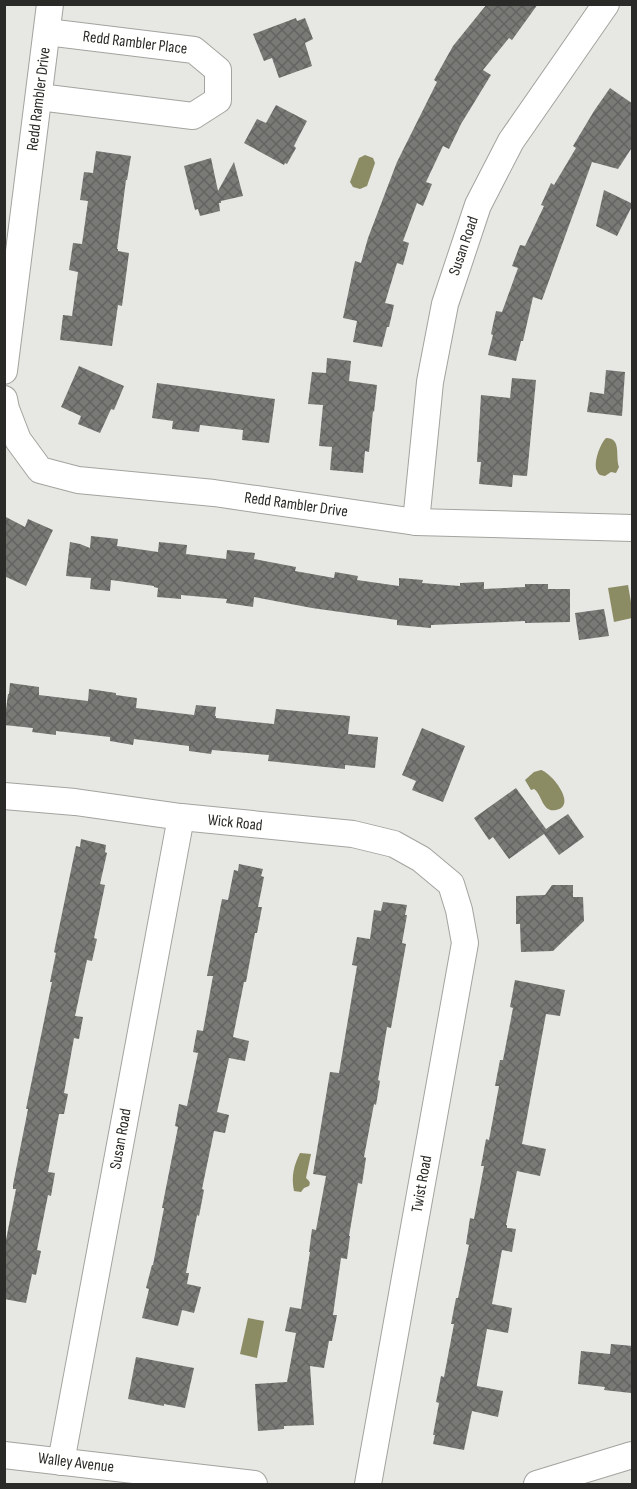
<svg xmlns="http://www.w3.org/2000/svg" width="637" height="1489" viewBox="0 0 637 1489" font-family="'Sofia Sans Condensed',sans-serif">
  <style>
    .water { fill: #8b8b64 }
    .building { fill: url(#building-cross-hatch) }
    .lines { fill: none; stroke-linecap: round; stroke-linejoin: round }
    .street-casing { stroke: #a3a39f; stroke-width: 28 }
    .street { stroke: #fff; stroke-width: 26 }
    .labels { text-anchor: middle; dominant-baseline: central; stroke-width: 5; stroke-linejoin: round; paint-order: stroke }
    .street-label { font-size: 16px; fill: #2a2a29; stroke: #fffffe }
  </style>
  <defs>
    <pattern id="building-cross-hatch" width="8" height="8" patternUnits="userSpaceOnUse" patternTransform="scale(1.5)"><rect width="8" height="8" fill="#797976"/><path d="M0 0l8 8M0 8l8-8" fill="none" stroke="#636361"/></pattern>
  </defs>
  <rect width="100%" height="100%" fill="#e7e7e3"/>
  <g class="water">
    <path d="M 365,155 L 373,158 L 375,163 L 367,186 L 360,189 L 353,187 L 350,182 L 359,158 Z"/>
    <path d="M 606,438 C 622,438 615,456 619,467 L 616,473 L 611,472 L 605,476 C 601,475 599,476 597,471 C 593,463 600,444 606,438 Z"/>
    <path d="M 628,585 L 632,608 L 632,618 L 614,622 L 608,588 Z"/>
    <path d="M 541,770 C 552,773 578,806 556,810 C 542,813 542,794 534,789 L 531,790 L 525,780 L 534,772 Z"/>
    <path d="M 300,1153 L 311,1154 L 306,1178 C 309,1181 311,1182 309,1186 L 304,1188 L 301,1192 L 294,1191 C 291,1176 294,1165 300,1153 Z"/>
    <path d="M 248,1318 L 264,1321 L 257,1358 L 240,1354 Z"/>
  </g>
  <g class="building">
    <path d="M 487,4 L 538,4 L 512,40 L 509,38 L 483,70 L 491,75 L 461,124 L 449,149 L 443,146 L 426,182 L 432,184 L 423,206 L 417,203 L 403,241 L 409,243 L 403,265 L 397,263 L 385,303 L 394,305 L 389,327 L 387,327 L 382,347 L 353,342 L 357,321 L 343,318 L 355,261 L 361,263 L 368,238 L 397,162 L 437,82 L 434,80 L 453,46 Z"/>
    <path d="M 296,18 L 297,21 L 305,18 L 313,39 L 305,43 L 312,66 L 279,78 L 272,58 L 264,61 L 253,34 Z"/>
    <path d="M 610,88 L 633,104 L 633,146 L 618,169 L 592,162 L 542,300 L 533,297 L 523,341 L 521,341 L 516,361 L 488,355 L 493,335 L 491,334 L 496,311 L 502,312 L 518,268 L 512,266 L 520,245 L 525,246 L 544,206 L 541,205 L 551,183 L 554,185 L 576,148 L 573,146 L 594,111 Z"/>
    <path d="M 276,105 L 307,121 L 297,140 L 294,146 L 296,148 L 287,164 L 285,163 L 284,165 L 244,143 L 257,119 L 266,123 Z"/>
    <path d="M 96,151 L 131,156 L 127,180 L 126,180 L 117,249 L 118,249 L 118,251 L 129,253 L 122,306 L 118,305 L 112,346 L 60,340 L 63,315 L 72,316 L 78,272 L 69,270 L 73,243 L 82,244 L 88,201 L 80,200 L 84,172 L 93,173 Z"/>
    <path d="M 211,158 L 218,191 L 234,162 L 243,196 L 221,201 L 221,203 L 219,203 L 220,211 L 200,216 L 198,209 L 195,210 L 184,166 Z"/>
    <path d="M 604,190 L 633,204 L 617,236 L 596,226 Z"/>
    <path d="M 327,358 L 351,361 L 349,381 L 377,385 L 374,412 L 373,411 L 369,452 L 365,451 L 363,473 L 330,470 L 332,447 L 319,446 L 323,405 L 308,404 L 312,372 L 326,373 Z"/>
    <path d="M 79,366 L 124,386 L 114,410 L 111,409 L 100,433 L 78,424 L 81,416 L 61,407 Z"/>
    <path d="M 606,370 L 625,372 L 622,416 L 587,412 L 590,392 L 604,394 Z"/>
    <path d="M 512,378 L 536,380 L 527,476 L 513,475 L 512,487 L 479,484 L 481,462 L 477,462 L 481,395 L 510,398 Z"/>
    <path d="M 157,383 L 275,399 L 269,443 L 242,440 L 243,430 L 200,425 L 199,432 L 172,429 L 173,421 L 152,418 Z"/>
    <path d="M 4,516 L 25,527 L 28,519 L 53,530 L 26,586 L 4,576 Z"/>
    <path d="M 91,536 L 118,539 L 117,546 L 158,552 L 159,542 L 187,545 L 186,554 L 226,559 L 227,550 L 255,553 L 254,559 L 296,567 L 295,571 L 334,578 L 335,572 L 358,576 L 357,580 L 399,586 L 399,578 L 423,580 L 422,583 L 460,586 L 460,583 L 484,582 L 484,589 L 525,587 L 525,584 L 548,584 L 548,589 L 570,589 L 570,622 L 525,623 L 525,621 L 431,625 L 431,628 L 397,625 L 397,620 L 312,608 L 254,597 L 253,607 L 226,603 L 227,599 L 181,595 L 181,599 L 157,597 L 158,588 L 154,587 L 154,586 L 111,580 L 110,591 L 90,589 L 91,578 L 66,576 L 70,542 L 80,544 L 90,548 Z"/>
    <path d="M 604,609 L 609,636 L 579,640 L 575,613 Z"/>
    <path d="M 10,683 L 39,687 L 39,695 L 88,701 L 89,689 L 116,693 L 116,695 L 137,698 L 136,708 L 194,715 L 196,705 L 216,707 L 215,716 L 216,716 L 216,718 L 274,724 L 276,709 L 350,716 L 348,734 L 378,737 L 375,768 L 345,765 L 345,769 L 325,767 L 268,761 L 269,755 L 212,750 L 211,754 L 189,751 L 189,746 L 134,739 L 133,745 L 110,741 L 110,737 L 56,731 L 56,735 L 32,732 L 33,728 L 4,725 L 8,694 L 9,694 Z"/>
    <path d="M 422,728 L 465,746 L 443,802 L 412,790 L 416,781 L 402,775 Z"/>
    <path d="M 516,788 L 546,829 L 568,814 L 584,837 L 559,855 L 544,834 L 509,859 L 493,837 L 489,840 L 474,818 Z"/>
    <path d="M 81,839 L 106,845 L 105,852 L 107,853 L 100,884 L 105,885 L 94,938 L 97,939 L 92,961 L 87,960 L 75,1016 L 83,1017 L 79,1039 L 74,1038 L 64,1093 L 68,1094 L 64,1114 L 59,1114 L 48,1172 L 55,1173 L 51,1196 L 48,1195 L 37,1250 L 41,1251 L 36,1275 L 32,1274 L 26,1303 L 4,1299 L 4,1250 L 16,1189 L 13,1189 L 13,1185 L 28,1109 L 26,1109 L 52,982 L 50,982 L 56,953 L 54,952 L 76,846 L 80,847 Z"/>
    <path d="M 239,864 L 263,869 L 261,876 L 264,877 L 258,907 L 262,907 L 257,933 L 255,933 L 246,982 L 244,982 L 233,1037 L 249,1041 L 245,1061 L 229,1058 L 217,1112 L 229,1115 L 225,1133 L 214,1131 L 202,1189 L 204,1190 L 199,1216 L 197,1215 L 186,1273 L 189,1273 L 187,1284 L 201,1287 L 194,1313 L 182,1310 L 178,1326 L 142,1318 L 149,1289 L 146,1288 L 152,1265 L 153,1265 L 164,1208 L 162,1208 L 178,1127 L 175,1126 L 179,1104 L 187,1106 L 198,1053 L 193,1052 L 197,1030 L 203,1031 L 213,976 L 207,976 L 222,899 L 228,900 L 234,870 L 238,871 Z"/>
    <path d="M 552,885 L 573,885 L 573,897 L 583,897 L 584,921 L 553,951 L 521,952 L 520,924 L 516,924 L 516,896 L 545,895 Z"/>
    <path d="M 383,902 L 407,905 L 405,915 L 407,915 L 402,943 L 406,944 L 391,1028 L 387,1027 L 378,1080 L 380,1081 L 376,1105 L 374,1104 L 364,1157 L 366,1158 L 362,1184 L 358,1183 L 349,1236 L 350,1236 L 347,1259 L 341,1258 L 333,1315 L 337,1315 L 332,1341 L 329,1341 L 324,1368 L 310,1366 L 314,1425 L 284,1426 L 284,1429 L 258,1431 L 255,1384 L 287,1382 L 296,1333 L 285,1331 L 290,1307 L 301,1309 L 310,1252 L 309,1252 L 312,1229 L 316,1230 L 326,1176 L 313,1174 L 330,1072 L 339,1073 L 357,966 L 352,965 L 357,937 L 370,939 L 374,910 L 381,911 Z"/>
    <path d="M 515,980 L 565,990 L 560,1016 L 546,1014 L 522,1144 L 546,1149 L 540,1176 L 517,1171 L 506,1225 L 507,1225 L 507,1228 L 516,1229 L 512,1252 L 502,1250 L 492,1304 L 512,1308 L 508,1333 L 487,1329 L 477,1384 L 477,1386 L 503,1391 L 498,1417 L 472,1411 L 464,1450 L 433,1444 L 435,1435 L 433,1435 L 439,1403 L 436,1402 L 441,1376 L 444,1377 L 454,1324 L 451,1324 L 456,1298 L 458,1298 L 469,1245 L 466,1244 L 470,1218 L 474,1219 L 484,1166 L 481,1166 L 486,1139 L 489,1140 L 499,1086 L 495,1086 L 500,1060 L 503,1060 L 513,1008 L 510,1007 Z"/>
    <path d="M 611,1344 L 633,1346 L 631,1393 L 604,1390 L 605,1387 L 578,1384 L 581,1351 L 610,1354 Z"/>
    <path d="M 136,1357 L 194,1368 L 185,1408 L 164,1404 L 164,1406 L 128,1399 Z"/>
  </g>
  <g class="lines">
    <defs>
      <g id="street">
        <path d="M 39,97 L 193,116 L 218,100 L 218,70 L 194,50 L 47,32"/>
        <path d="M 4,371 L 50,4"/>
        <path d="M 4,399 L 6,409 L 18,440 L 40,470 L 78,480 L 214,493 L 416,522 L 632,528"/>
        <path d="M 416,522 L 430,382 L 445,304 L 478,205 L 511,141 L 606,4"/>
        <path d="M 4,796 L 75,802 L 181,817 L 353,834 L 394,844 L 421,859 L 451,884 L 459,910 L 465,943 L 368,1484"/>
        <path d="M 4,1455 L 254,1484"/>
        <path d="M 61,1462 L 181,817"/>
        <path d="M 537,1484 L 632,1455"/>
      </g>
    </defs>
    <use href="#street" class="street-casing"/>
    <use href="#street" class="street"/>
  </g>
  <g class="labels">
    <g class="street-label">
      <text transform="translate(135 43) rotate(7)">Redd Rambler Place</text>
      <text transform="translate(39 99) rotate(-83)">Redd Rambler Drive</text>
      <text transform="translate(464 246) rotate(-71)">Susan Road</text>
      <text transform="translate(296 505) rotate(8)">Redd Rambler Drive</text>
      <text transform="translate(235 823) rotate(6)">Wick Road</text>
      <text transform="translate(121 1139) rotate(-80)">Susan Road</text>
      <text transform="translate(422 1184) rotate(-80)">Twist Road</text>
      <text transform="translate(76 1463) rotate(7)">Walley Avenue</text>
    </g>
  </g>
  <rect width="637" height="1489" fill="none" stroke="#2a2a29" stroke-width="12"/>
</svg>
